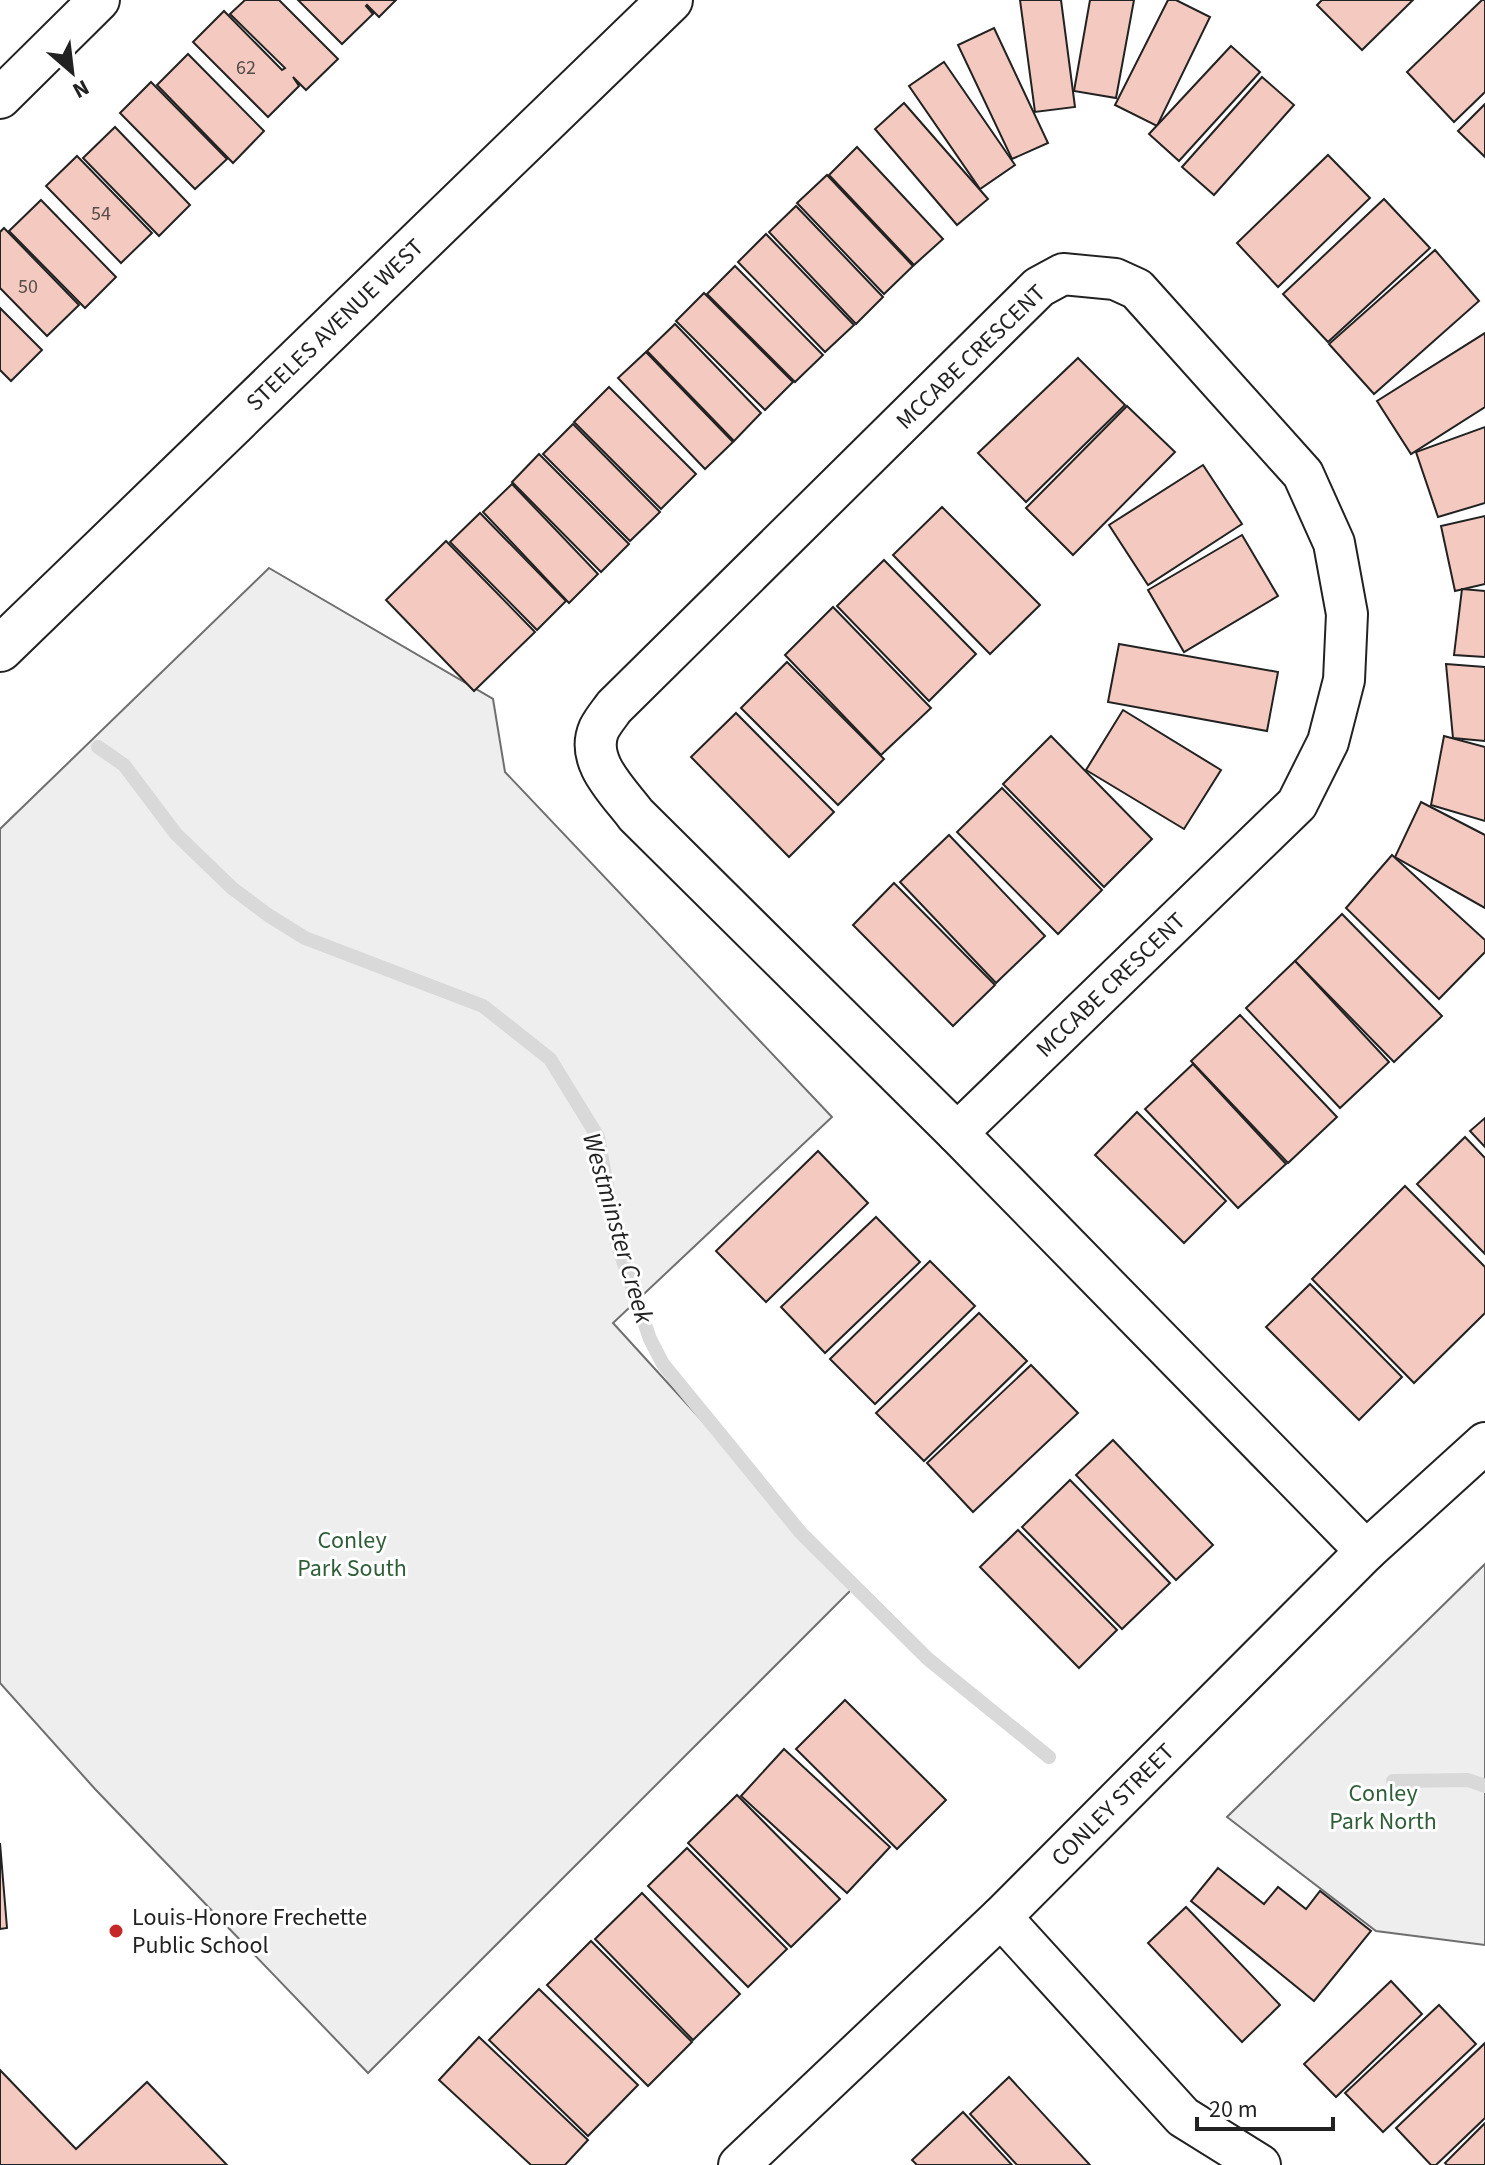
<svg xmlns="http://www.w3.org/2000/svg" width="1485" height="2165" viewBox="0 0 1485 2165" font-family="'Source Sans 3',sans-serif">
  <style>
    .green { fill: #eee; stroke: #6f6f6f; stroke-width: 2 }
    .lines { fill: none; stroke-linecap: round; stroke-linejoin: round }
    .stream { stroke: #d9d9d9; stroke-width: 14 }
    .building { fill: #f3c9c0; stroke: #222; stroke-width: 2 }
    .minor-casing { stroke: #222; stroke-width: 44 }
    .secondary-casing { stroke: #222; stroke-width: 48 }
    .minor { stroke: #fff; stroke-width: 40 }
    .secondary { stroke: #fff; stroke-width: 44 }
    .poi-dot { fill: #c62828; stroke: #fff; stroke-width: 3 }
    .labels { text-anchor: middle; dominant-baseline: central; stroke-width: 6; stroke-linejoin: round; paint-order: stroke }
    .number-label { font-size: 20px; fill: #564c4a }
    .street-label { font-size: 24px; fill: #222; stroke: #fff }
    .park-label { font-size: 24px; fill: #2f5e38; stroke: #fff }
    .poi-label { font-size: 24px; fill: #222; stroke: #fff; text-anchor: start }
    .water-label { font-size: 26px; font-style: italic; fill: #222; stroke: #fff }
  </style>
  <rect width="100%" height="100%" fill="#fff"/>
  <g class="green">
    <path d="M 269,568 L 493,699 L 505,772 L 832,1117 L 613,1323 L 854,1587 L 368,2073 L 95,1789 L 0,1683 L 0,829 Z"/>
    <path d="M 1485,1564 L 1485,1945 L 1376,1931 L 1227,1817 Z"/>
  </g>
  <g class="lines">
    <g class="stream">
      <path d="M 98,747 L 124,765 L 176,834 L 232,888 L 268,915 L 305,938 L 483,1006 L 550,1059 L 598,1137 L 618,1246 L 650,1339 L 663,1364 L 801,1533 L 928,1659 L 1049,1757"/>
      <path d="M 1393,1781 L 1468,1780 L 1485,1786"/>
    </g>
  </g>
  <g class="building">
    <path d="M 245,0 L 279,0 L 338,59 L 306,90 L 293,77 L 299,86 L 268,117 L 193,42 L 224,11 L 282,70 L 285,68 L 230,14 Z"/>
    <path d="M 298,0 L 396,0 L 379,17 L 367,5 L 366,6 L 373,14 L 342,44 Z"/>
    <path d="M 1020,0 L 1061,0 L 1075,107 L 1035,112 Z"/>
    <path d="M 1090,0 L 1134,0 L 1116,98 L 1074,91 Z"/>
    <path d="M 1168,0 L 1176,0 L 1210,17 L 1157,126 L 1115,105 Z"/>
    <path d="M 1322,0 L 1413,0 L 1362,50 L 1317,5 Z"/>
    <path d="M 1482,0 L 1485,0 L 1485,92 L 1454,122 L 1407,72 Z"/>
    <path d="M 994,28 L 1048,143 L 1012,159 L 958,45 Z"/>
    <path d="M 1231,46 L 1260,72 L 1179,161 L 1149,134 Z"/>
    <path d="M 188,54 L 264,131 L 233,163 L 157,85 Z"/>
    <path d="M 944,62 L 1015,165 L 980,189 L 909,86 Z"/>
    <path d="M 1262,77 L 1294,105 L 1214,195 L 1182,167 Z"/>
    <path d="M 151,82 L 227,159 L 195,189 L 120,113 Z"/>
    <path d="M 904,103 L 988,199 L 957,225 L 875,129 Z"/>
    <path d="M 1485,104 L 1485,157 L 1458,131 Z"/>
    <path d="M 115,127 L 190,205 L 159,236 L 83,158 Z"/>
    <path d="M 857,147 L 943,239 L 914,265 L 829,175 Z"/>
    <path d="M 1328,155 L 1370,198 L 1278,287 L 1237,243 Z"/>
    <path d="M 77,156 L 152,233 L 121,263 L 46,186 Z"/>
    <path d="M 827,175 L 913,266 L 884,294 L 797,203 Z"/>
    <path d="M 1384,199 L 1430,248 L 1328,342 L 1283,294 Z"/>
    <path d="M 41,200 L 116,277 L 85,308 L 9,231 Z"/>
    <path d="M 796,206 L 883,297 L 856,324 L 769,232 Z"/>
    <path d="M 4,228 L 79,305 L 47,336 L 0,288 L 0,232 Z"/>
    <path d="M 766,234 L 854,325 L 825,352 L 738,262 Z"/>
    <path d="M 1435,250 L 1479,301 L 1374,394 L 1329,344 Z"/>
    <path d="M 735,266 L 823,355 L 795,382 L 707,294 Z"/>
    <path d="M 704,293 L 793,382 L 765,410 L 676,321 Z"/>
    <path d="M 0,308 L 42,350 L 11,381 L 0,370 Z"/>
    <path d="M 675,324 L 761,413 L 734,441 L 647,351 Z"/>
    <path d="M 1485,333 L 1485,407 L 1411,454 L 1377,401 Z"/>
    <path d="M 646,352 L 733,442 L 705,469 L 618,378 Z"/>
    <path d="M 1078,358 L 1125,405 L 1026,502 L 978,453 Z"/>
    <path d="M 609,387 L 696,474 L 661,509 L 574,422 Z"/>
    <path d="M 1127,406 L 1175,452 L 1073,555 L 1026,508 Z"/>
    <path d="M 573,424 L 660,512 L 630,541 L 543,454 Z"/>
    <path d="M 1485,427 L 1485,503 L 1438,517 L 1416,452 Z"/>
    <path d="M 539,454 L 629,544 L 601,572 L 512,482 Z"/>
    <path d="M 1203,465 L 1242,524 L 1148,585 L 1109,525 Z"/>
    <path d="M 512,484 L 598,574 L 569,603 L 483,512 Z"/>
    <path d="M 942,507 L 1040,605 L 990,654 L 893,555 Z"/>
    <path d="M 480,513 L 566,601 L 537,630 L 450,542 Z"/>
    <path d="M 1485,516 L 1485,584 L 1455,591 L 1441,526 Z"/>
    <path d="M 1242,535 L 1278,596 L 1184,652 L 1148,590 Z"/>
    <path d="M 446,541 L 535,632 L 474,691 L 386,600 Z"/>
    <path d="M 884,560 L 976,654 L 929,701 L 837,606 Z"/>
    <path d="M 1462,589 L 1485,591 L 1485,657 L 1454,655 Z"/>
    <path d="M 833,607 L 931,708 L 881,755 L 785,655 Z"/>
    <path d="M 1119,644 L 1278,672 L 1267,731 L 1108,702 Z"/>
    <path d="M 787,662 L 884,759 L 838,805 L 741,708 Z"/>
    <path d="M 1446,664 L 1485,667 L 1485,741 L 1453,738 Z"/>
    <path d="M 1123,710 L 1221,770 L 1184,829 L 1086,770 Z"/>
    <path d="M 736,713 L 834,812 L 789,857 L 691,757 Z"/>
    <path d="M 1051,736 L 1152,839 L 1104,887 L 1003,784 Z"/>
    <path d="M 1444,736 L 1485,747 L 1485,821 L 1431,805 Z"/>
    <path d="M 1002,788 L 1102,890 L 1058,934 L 957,832 Z"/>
    <path d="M 1421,802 L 1485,835 L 1485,908 L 1395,857 Z"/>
    <path d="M 949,835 L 1045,936 L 996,983 L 900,882 Z"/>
    <path d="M 1392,855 L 1485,940 L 1485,952 L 1439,999 L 1346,908 Z"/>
    <path d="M 894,883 L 995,985 L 953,1026 L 853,925 Z"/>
    <path d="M 1342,914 L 1442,1016 L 1394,1062 L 1295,961 Z"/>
    <path d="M 1295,961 L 1389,1062 L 1340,1108 L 1246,1008 Z"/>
    <path d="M 1240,1015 L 1337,1117 L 1288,1163 L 1191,1061 Z"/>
    <path d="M 1193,1064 L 1286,1164 L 1238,1208 L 1145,1109 Z"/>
    <path d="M 1137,1112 L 1226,1201 L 1184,1243 L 1095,1155 Z"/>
    <path d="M 1485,1118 L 1485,1147 L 1470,1131 Z"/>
    <path d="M 1465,1137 L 1485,1158 L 1485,1254 L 1417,1184 Z"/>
    <path d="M 818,1151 L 868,1203 L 766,1302 L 716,1251 Z"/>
    <path d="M 1405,1186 L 1485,1267 L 1485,1313 L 1414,1383 L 1312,1279 Z"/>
    <path d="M 876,1217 L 920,1262 L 825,1353 L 781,1307 Z"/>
    <path d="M 930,1261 L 975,1306 L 875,1404 L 830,1359 Z"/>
    <path d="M 1310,1284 L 1402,1377 L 1359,1420 L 1266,1327 Z"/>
    <path d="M 979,1313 L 1027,1361 L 924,1461 L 876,1413 Z"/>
    <path d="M 1031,1365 L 1078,1413 L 973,1512 L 927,1463 Z"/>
    <path d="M 1113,1440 L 1213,1545 L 1176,1580 L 1076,1475 Z"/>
    <path d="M 1070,1480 L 1170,1583 L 1122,1629 L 1022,1527 Z"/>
    <path d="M 1018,1530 L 1117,1630 L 1079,1668 L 980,1567 Z"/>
    <path d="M 845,1700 L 946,1800 L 897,1849 L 796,1749 Z"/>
    <path d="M 784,1749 L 890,1847 L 847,1893 L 741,1796 Z"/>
    <path d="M 737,1795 L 840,1899 L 791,1947 L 688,1843 Z"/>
    <path d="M 0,1843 L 7,1928 L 0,1929 Z"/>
    <path d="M 687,1848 L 787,1949 L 748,1987 L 648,1886 Z"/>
    <path d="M 1218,1868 L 1264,1904 L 1278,1887 L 1306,1909 L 1320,1891 L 1371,1931 L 1314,2001 L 1191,1901 Z"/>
    <path d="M 642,1893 L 740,1994 L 693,2040 L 595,1939 Z"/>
    <path d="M 1186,1907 L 1280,2005 L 1242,2042 L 1148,1943 Z"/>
    <path d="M 591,1941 L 692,2042 L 648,2086 L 547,1985 Z"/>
    <path d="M 1391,1981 L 1422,2014 L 1336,2097 L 1304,2064 Z"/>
    <path d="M 539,1989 L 638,2085 L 588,2136 L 489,2040 Z"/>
    <path d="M 1439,2005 L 1476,2044 L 1383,2132 L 1345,2093 Z"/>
    <path d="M 479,2037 L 588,2140 L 565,2165 L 531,2165 L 439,2080 Z"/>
    <path d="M 1485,2043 L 1485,2118 L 1436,2165 L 1431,2165 L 1396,2128 Z"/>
    <path d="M 0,2070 L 76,2149 L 147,2082 L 227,2165 L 0,2165 Z"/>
    <path d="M 1009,2077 L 1090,2165 L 1017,2165 L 970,2114 Z"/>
    <path d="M 963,2112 L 1012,2165 L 917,2165 L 912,2160 Z"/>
    <path d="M 1485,2123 L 1485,2165 L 1447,2165 L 1445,2163 Z"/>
  </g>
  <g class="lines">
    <defs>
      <g id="minor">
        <path d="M 0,98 L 99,0"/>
        <path d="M 1063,274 L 1115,279 L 1137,289 L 1303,474 L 1334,543 L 1347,614 L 1344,680 L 1328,742 L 1297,804 L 957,1133 L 636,815 C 618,791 585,761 599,729 C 603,721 609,714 614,707 L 1039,287 Z"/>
        <path d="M 957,1133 L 1366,1551"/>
        <path d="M 1001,1917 L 1183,2117 L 1260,2165"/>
        <path d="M 739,2165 L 1001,1917 L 1366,1551 L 1485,1443"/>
      </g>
      <path id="secondary" d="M 0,649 L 670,0"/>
    </defs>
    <use href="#minor" class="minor-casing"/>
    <use href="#secondary" class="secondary-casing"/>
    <use href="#minor" class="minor"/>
    <use href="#secondary" class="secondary"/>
  </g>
  <circle class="poi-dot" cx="116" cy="1931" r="8"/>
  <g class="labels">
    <g class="number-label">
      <text x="246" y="68">62</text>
      <text x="101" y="214">54</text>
      <text x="28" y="287">50</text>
    </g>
    <g class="street-label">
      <text transform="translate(335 325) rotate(-44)">STEELES AVENUE WEST</text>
      <text transform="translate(971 357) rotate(-44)">MCCABE CRESCENT</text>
      <text transform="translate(1111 985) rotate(-44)">MCCABE CRESCENT</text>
      <text transform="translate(1113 1805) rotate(-45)">CONLEY STREET</text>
    </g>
    <g class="park-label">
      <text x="352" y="1540">Conley<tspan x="352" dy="28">Park South</tspan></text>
      <text x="1383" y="1793">Conley<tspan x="1383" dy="28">Park North</tspan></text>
    </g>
    <g class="poi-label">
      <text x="132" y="1917">Louis-Honore Frechette<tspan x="132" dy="28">Public School</tspan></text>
    </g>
    <g class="water-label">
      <text transform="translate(618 1228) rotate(74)">Westminster Creek</text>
    </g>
  </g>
  <g transform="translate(72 72) rotate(152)" stroke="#ffffff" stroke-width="6" paint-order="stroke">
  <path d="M0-6L14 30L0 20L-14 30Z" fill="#222222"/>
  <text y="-12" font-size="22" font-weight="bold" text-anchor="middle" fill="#222222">N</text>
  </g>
  <path d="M1197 2117v12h136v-12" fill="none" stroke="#222222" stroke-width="4"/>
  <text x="1209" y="2117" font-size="24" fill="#222222" stroke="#ffffff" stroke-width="6" paint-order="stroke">20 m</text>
</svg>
